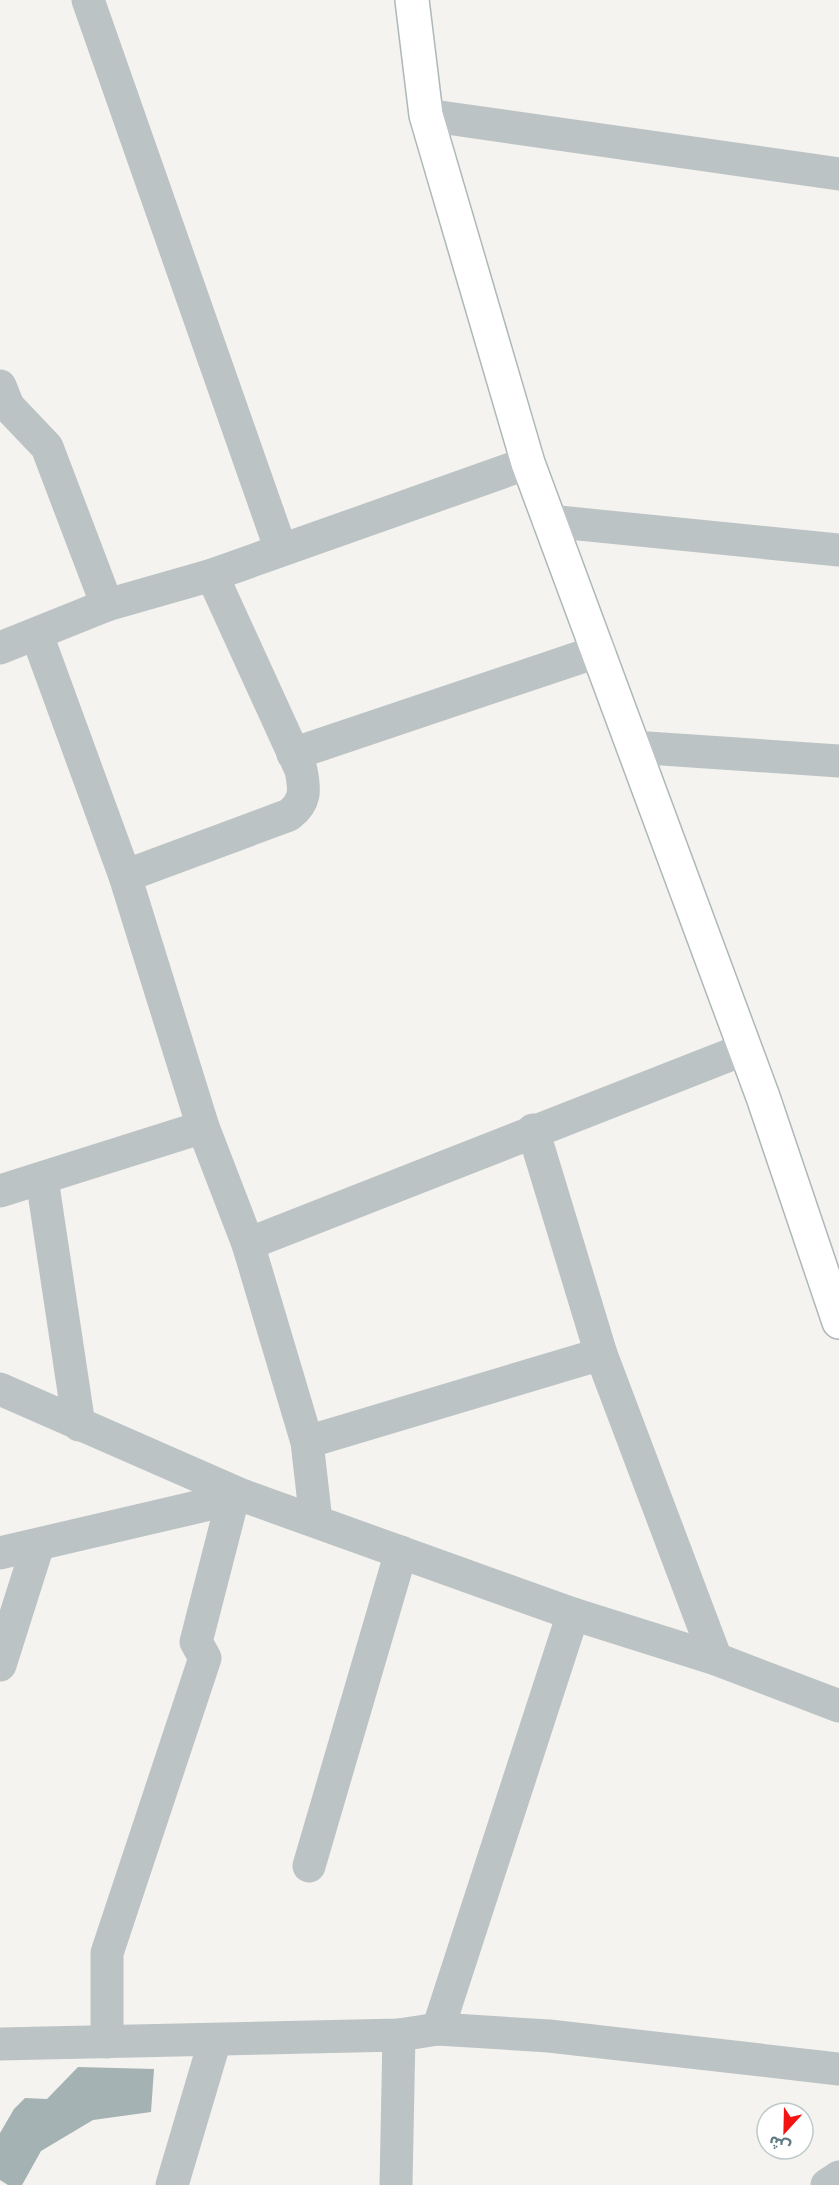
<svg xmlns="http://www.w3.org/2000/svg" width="839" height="2185" viewBox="0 0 839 2185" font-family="Cabin,'Noto Sans Arabic',sans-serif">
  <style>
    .building { fill: #a4b2b4 }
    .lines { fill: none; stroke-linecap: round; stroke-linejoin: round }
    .secondary-casing { stroke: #aeb7ba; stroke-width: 36 }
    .street { stroke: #bcc3c5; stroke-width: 33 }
    .secondary { stroke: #fff; stroke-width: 33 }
  </style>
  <rect width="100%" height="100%" fill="#f4f3ef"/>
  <path class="building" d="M 78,2067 L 154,2069 L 151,2112 L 93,2120 L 41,2151 L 22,2185 L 8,2185 L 0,2180 L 0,2133 L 14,2109 L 25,2098 L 47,2099 Z"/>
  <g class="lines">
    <defs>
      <path id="secondary" d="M 412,0 L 426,115 L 528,463 L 763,1097 L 839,1322"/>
    </defs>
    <use href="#secondary" class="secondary-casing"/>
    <g class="street">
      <path d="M 88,0 L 281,550"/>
      <path d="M 426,115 L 839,174"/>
      <path d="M 0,386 L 8,406 L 47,447 L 107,605"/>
      <path d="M 549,521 L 839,550"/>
      <path d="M 37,635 L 125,876 L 203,1127 L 248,1244 L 307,1442 L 316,1521"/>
      <path d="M 0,648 L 107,605 L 212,575 L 528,463"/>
      <path d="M 633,747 L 839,761"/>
      <path d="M 293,754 L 599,651"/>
      <path d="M 125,876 L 289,815 C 306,802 305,790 301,770 L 212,575"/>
      <path d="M 533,1130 L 601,1354 L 716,1659"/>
      <path d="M 42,1179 L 79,1425"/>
      <path d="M 0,1191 L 203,1127"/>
      <path d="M 248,1244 L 745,1049"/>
      <path d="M 0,1389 L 244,1496 L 573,1614 L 716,1659 L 839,1706"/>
      <path d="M 307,1442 L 601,1354"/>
      <path d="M 0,1553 L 244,1496"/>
      <path d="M 0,1665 L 38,1545"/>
      <path d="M 309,1866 L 401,1552"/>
      <path d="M 438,2029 L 573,1614"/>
      <path d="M 107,2042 L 107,1953 L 205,1658 L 196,1642 L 233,1498"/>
      <path d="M 0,2044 L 399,2035 L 438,2029 L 549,2036 L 839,2069"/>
      <path d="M 172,2185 L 215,2040"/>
      <path d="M 396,2185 L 399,2035"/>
      <path d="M 827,2185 L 839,2177"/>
    </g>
    <use href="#secondary" class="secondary"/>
  </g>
  <g transform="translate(785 2131) rotate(202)"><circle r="28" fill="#ffffff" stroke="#bfcacd" stroke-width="1.5"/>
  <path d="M0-4.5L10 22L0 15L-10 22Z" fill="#f31310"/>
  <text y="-9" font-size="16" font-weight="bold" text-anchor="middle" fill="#607b83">ش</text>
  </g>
</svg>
